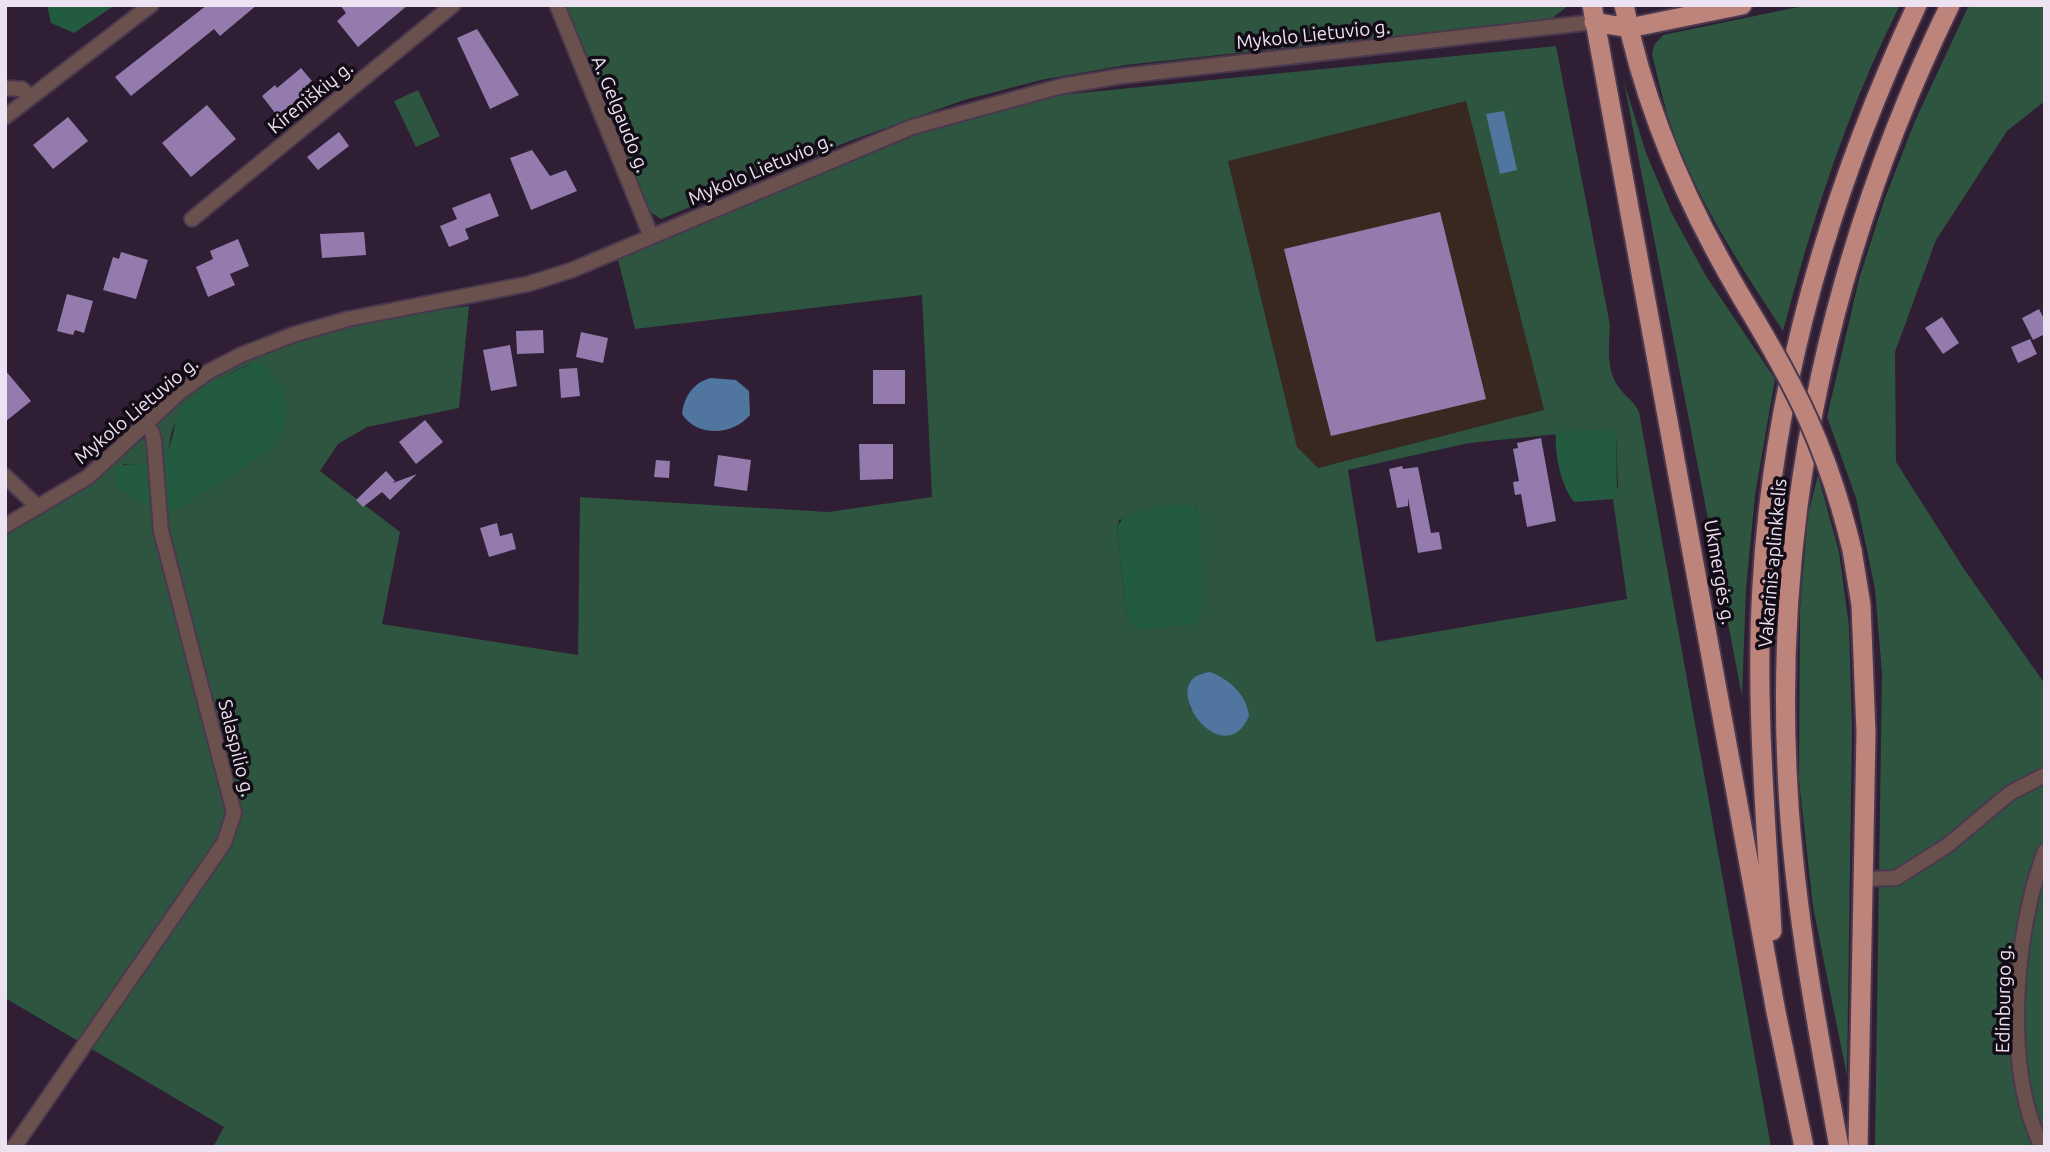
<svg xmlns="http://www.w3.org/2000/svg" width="2050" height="1152" viewBox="0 0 2050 1152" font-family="Ubuntu,sans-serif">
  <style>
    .commercial { fill: #392820 }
    .green { fill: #2d553f; fill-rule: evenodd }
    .forest { fill: #225b3f }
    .water { fill: #50769f }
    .building { fill: #937cad }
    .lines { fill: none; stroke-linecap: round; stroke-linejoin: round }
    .minor-casing { stroke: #4a394e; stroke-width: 18 }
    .trunk-casing { stroke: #4a394e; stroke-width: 23 }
    .minor { stroke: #6b514d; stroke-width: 14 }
    .trunk { stroke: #bc847a; stroke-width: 19 }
    .trunk-bridge-casing { stroke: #4a394e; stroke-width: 23; stroke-linecap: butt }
    .trunk-bridge { stroke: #bc847a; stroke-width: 19 }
    .labels { text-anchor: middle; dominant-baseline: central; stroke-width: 7; stroke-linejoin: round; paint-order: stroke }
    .street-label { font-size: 19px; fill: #ede2f1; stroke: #130b15 }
  </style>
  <rect width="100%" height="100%" fill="#2f1e34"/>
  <path class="commercial" d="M 1467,101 L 1544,410 L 1318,468 L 1297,447 L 1228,160 Z"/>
  <g class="green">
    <path d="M 563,5 L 1569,5 L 1551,19 L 1126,65 L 1041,80 L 964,100 L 847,142 L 661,219 L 644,208 Z"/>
    <path d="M 1808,5 L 1900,5 C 1848,108 1812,220 1783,331 C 1739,264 1693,194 1668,117 C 1662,96 1657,75 1652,54 L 1654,45 L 1663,35 Z"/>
    <path d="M 1969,5 L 2045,5 L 2045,101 L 2007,131 L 1936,240 L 1895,352 L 1896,462 L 1964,569 L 2045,684 L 2045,1127 L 2041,1129 L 2045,1147 L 1875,1147 L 1882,674 L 1875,589 L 1856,498 L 1827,417 L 1859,279 L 1885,198 L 1915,121 Z"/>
    <path d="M 1556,46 L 1610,325 C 1609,344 1606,370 1618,386 C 1625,397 1634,400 1639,412 L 1771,1147 L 213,1147 L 224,1127 L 5,998 L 5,536 C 47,509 91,484 129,451 C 156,428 178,400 209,380 C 274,338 392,315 469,306 L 459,408 L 367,427 L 338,444 L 320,471 L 400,532 L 382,624 L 578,655 L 580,497 L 828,512 L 932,497 L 922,295 L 635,329 L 618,259 L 921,133 L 1060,95 ZM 1466,101 L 1544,410 L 1318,468 L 1297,447 L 1228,161 ZM 254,363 L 153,510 L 123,464 C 137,465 152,467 164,456 C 171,448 169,440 172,431 C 182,403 226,371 254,363 ZM 1608,429 L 1616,434 L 1618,487 L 1613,499 L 1627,599 L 1376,642 L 1348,470 L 1469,443 ZM 1197,509 L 1203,607 L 1133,626 L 1127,618 L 1117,529 L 1119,520 ZM 1202,673 C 1224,680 1239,686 1248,709 L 1191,710 C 1185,695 1187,681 1202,673 Z"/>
    <path d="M 1624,82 L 1646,153 L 1672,214 L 1706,276 L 1775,379 L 1755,495 L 1746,589 L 1742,696 Z"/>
    <path d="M 418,90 L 440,136 L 416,147 L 394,101 Z"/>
    <path d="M 1818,475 L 1839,552 L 1849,626 L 1852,728 L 1847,1076 L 1813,907 L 1799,780 L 1800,608 L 1808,515 Z"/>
  </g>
  <g class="forest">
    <path d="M 47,5 L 115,5 L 74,33 L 51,23 Z"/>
    <path d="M 254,363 L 262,363 L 283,389 L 286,409 L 284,430 L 269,450 L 177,510 L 154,510 L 116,486 L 115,467 C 132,461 147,469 162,457 C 175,446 172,425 180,411 C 189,395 235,369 254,363 Z"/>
    <path d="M 1608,429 L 1616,434 L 1617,493 L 1613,499 L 1574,502 C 1561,486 1554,453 1556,432 Z"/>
    <path d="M 1186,504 L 1194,506 L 1200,515 L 1203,607 L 1200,617 L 1193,624 L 1143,629 L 1133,626 L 1127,619 L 1117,529 C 1123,506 1165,508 1186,504 Z"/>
  </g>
  <g class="water">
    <path d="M 1504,111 L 1517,170 L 1500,174 L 1486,114 Z"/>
    <path d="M 711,378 L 736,380 L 749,391 L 750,415 C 734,435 697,438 682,414 C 684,396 694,382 711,378 Z"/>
    <path d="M 1210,672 C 1229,679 1247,695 1249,716 C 1223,777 1151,678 1210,672 Z"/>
  </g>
  <g class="building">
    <path d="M 207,5 L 257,5 L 220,36 L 214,29 L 131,96 L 115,77 Z"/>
    <path d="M 340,5 L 408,5 L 358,47 L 337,21 L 346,13 Z"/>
    <path d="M 477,29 L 519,95 L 490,109 L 457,38 Z"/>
    <path d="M 301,68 L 316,86 L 279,118 L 262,96 L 275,85 L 277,88 Z"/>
    <path d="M 207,105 L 236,139 L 191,177 L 162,143 Z"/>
    <path d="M 68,117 L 88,141 L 53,169 L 33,145 Z"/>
    <path d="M 339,132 L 349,146 L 318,170 L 307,157 Z"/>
    <path d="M 532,150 L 550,176 L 566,170 L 577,191 L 531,210 L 510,158 Z"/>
    <path d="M 490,193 L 499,216 L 465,229 L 469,239 L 449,247 L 440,226 L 457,219 L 452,208 Z"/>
    <path d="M 1440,212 L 1486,399 L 1331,436 L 1284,249 Z"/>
    <path d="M 364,232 L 366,255 L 322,258 L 320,234 Z"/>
    <path d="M 238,239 L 249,266 L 230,274 L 235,285 L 208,297 L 196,267 L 213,259 L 210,251 Z"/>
    <path d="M 121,252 L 148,260 L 136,299 L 103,290 L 113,257 L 119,259 Z"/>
    <path d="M 67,294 L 93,301 L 84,333 L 75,330 L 73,335 L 57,331 Z"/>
    <path d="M 2039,309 L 2045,321 L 2045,334 L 2033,340 L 2022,318 Z"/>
    <path d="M 1942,317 L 1959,343 L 1943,354 L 1925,328 Z"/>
    <path d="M 543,330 L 544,353 L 517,354 L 516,331 Z"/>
    <path d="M 581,332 L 608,338 L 603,363 L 576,357 Z"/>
    <path d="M 2030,339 L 2037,354 L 2018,363 L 2011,347 Z"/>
    <path d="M 510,345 L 517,386 L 491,391 L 483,350 Z"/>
    <path d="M 577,368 L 580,396 L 561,398 L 559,369 Z"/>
    <path d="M 5,370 L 31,401 L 5,422 Z"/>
    <rect x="873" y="370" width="32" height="34"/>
    <path d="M 425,420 L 443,442 L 416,464 L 399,442 Z"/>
    <path d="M 1541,438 L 1556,521 L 1527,527 L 1521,494 L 1515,495 L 1513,482 L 1519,481 L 1513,449 L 1518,448 L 1517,443 Z"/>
    <path d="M 859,444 L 893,444 L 893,479 L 860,480 Z"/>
    <path d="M 718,455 L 751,460 L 747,491 L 714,486 Z"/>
    <path d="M 656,460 L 670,461 L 669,478 L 654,477 Z"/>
    <path d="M 1402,466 L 1403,469 L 1418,467 L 1431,533 L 1439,532 L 1442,549 L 1418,553 L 1408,498 L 1408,506 L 1397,508 L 1389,469 Z"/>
    <path d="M 386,471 L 395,481 L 393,483 L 417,474 L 390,500 L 382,492 L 363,507 L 356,500 Z"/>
    <path d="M 497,523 L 500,536 L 512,533 L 516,549 L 489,557 L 480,528 Z"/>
  </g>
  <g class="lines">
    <defs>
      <g id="minor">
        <path d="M 557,5 L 651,236"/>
        <path d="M 5,88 L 22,89 L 30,97"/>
        <path d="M 5,117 L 151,5"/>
        <path d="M 192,219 L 453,5"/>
        <path d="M 5,476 L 38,507"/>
        <path d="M 5,526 L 88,477 L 180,392 L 208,372 L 241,355 L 292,335 L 348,319 L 528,284 L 572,270 L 912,127 L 1062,86 L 1122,76 L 1594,22"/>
        <path d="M 1863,879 L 1896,878 L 1948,845 L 2010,793 L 2045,775"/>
        <path d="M 14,1147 L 224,843 L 234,813 L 161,531 L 154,441 L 152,432 L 146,426"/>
        <path d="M 2042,1147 C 2003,1068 2014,932 2045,851"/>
      </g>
      <g id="trunk">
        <path d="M 1592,5 L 1776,1012 L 1804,1147"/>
        <path d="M 1624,5 C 1645,110 1688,207 1742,298"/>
        <path d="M 1594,22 L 1629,28 L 1742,5"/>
        <path d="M 1852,550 L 1861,605 L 1866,733 L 1858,1147"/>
        <path d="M 1772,931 C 1766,816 1755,701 1762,586 C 1773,382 1831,189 1917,5"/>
        <path d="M 1839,1147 C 1816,1021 1792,896 1787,768 C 1775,503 1834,243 1950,5"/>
      </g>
    </defs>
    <use href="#minor" class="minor-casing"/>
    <use href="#trunk" class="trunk-casing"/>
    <use href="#minor" class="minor"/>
    <use href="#trunk" class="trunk"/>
    <defs>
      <path id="trunk-bridge" d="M 1742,298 C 1795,385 1828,449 1852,550"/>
    </defs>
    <use href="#trunk-bridge" class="trunk-bridge-casing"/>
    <use href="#trunk-bridge" class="trunk-bridge"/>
  </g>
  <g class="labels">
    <g class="street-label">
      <text transform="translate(1313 34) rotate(-6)">Mykolo Lietuvio g.</text>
      <text transform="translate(310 97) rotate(-39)">Kireniškių g.</text>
      <text transform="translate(621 114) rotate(68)">A. Gelgaudo g.</text>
      <text transform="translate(760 169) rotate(-23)">Mykolo Lietuvio g.</text>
      <text transform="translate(136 410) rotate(-40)">Mykolo Lietuvio g.</text>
      <text transform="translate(1772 563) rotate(-85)">Vakarinis aplinkkelis</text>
      <text transform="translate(1720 572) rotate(80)">Ukmergės g.</text>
      <text transform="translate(237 748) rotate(76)">Salaspilio g.</text>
      <text transform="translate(2003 999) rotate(-89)">Edinburgo g.</text>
    </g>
  </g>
  <rect width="2050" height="1152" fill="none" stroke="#ede2f1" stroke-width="14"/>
</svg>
